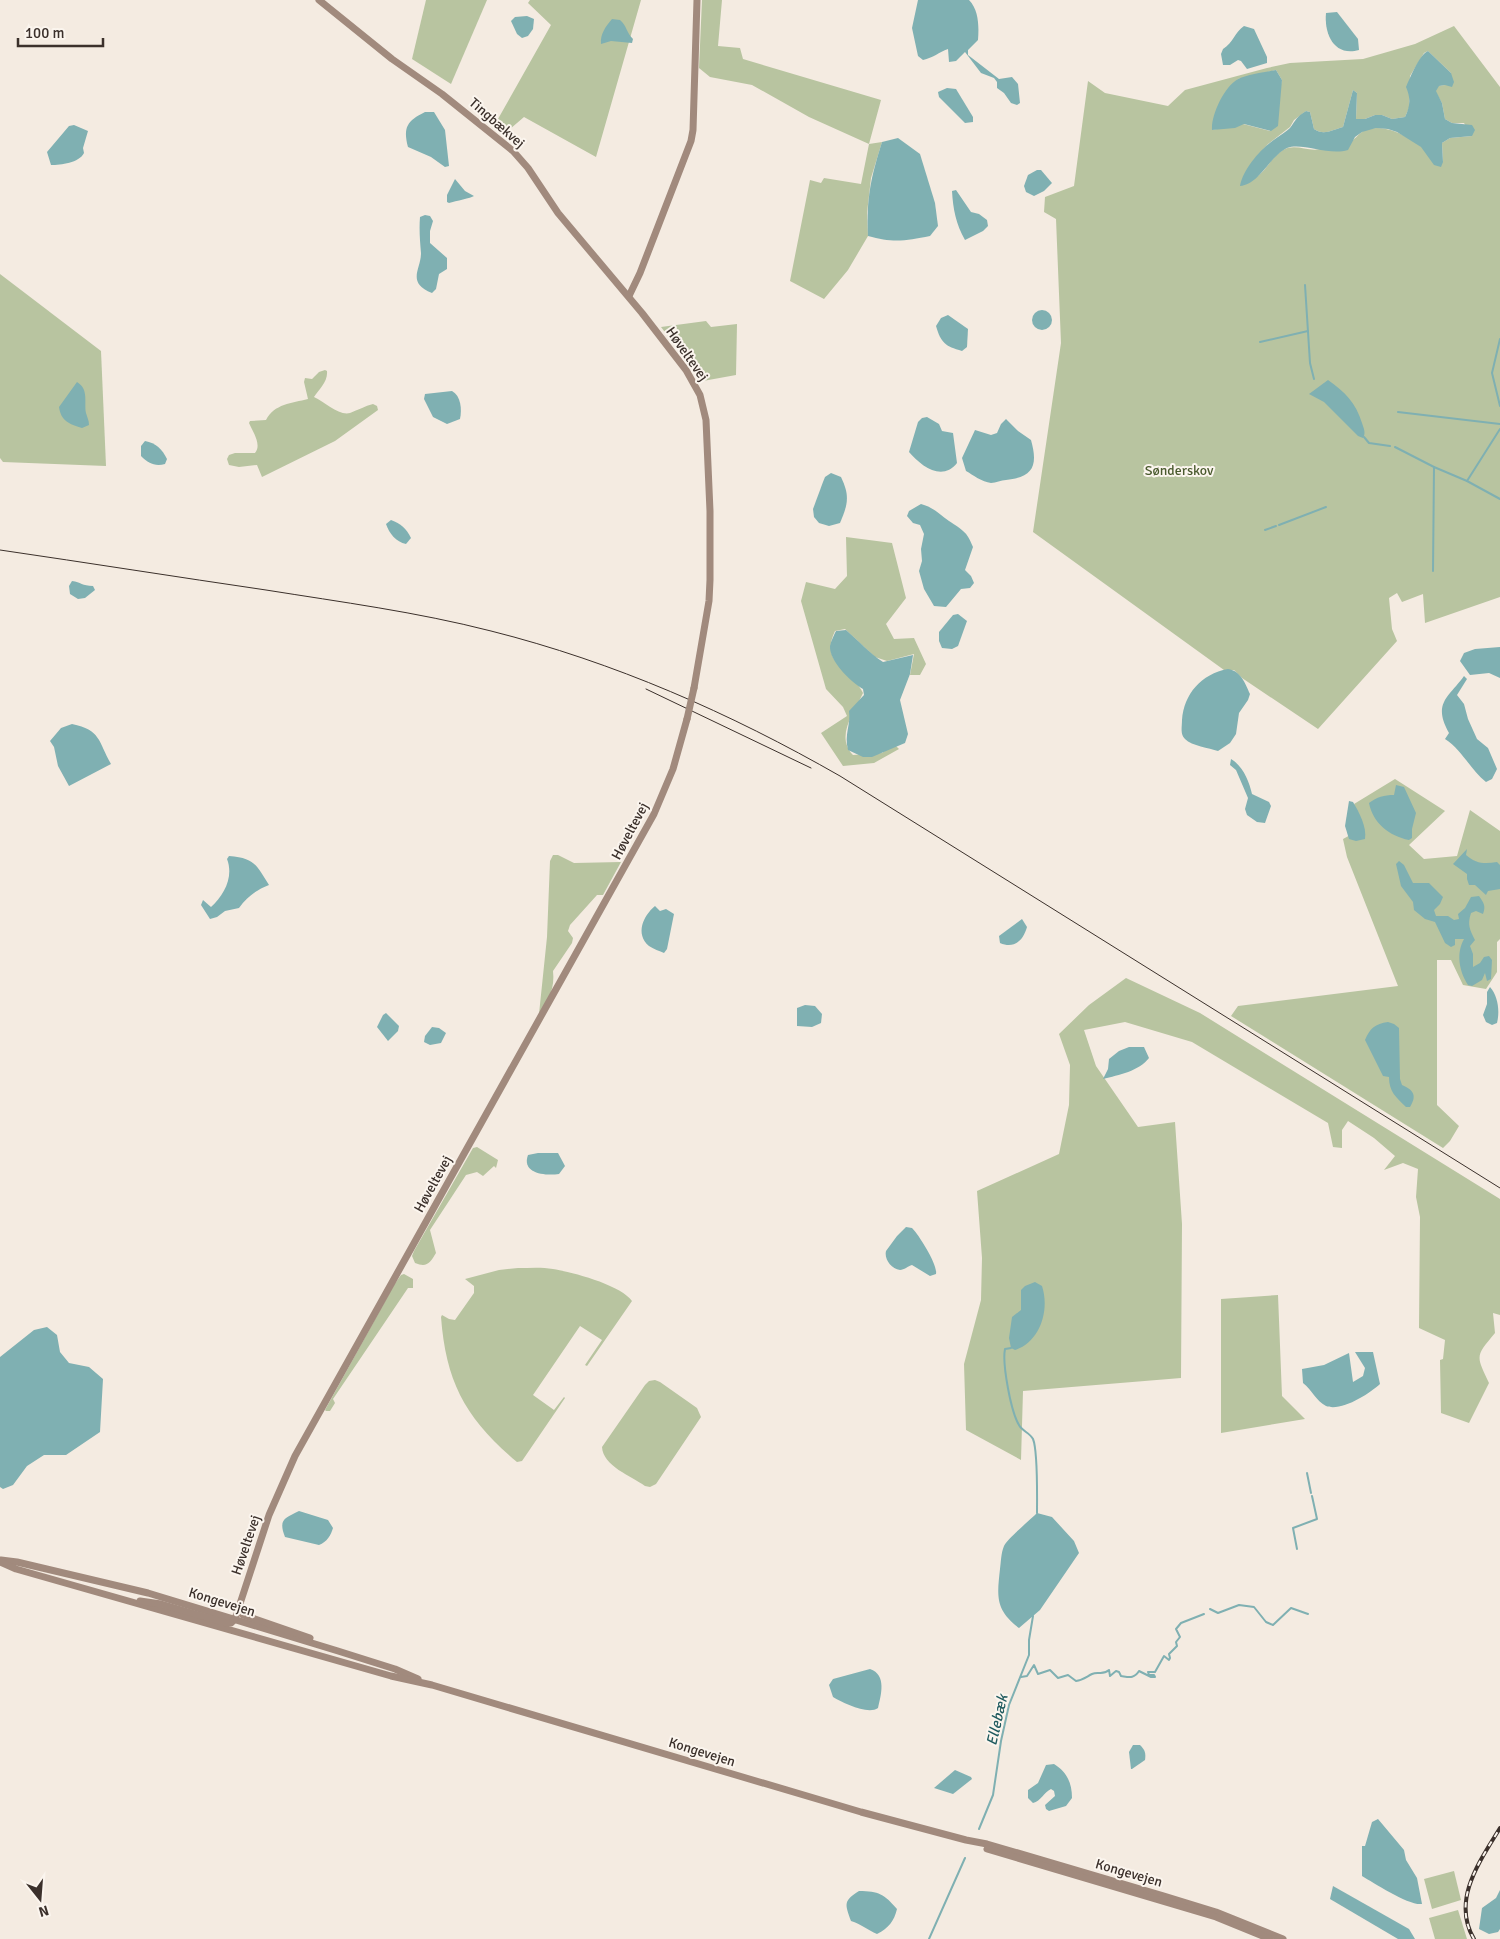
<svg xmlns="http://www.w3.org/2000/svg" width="1500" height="1939" viewBox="0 0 1500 1939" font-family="Signika,sans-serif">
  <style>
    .green { fill: #b8c4a0; fill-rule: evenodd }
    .water { fill: #7fb0b2 }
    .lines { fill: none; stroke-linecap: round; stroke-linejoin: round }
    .stream { stroke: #7fb0b2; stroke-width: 2 }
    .secondary { stroke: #a18a7d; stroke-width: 7 }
    .tram { stroke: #3b302b; stroke-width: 1 }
    .rail-casing { stroke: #3b302b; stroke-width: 4 }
    .rail { stroke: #fbf5ee; stroke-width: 2; stroke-dasharray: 5.5; stroke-linecap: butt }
    .secondary-bridge { stroke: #a18a7d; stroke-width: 7 }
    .labels { text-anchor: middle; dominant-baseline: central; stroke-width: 4; stroke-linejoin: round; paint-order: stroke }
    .street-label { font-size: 14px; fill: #3b302b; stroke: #fbf5ee }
    .park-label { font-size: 14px; fill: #4a5a2e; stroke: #fbf5ee }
    .water-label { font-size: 15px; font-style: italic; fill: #1f5a5e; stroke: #fbf5ee }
  </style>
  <rect width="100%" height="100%" fill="#f4ebe1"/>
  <g class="green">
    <path d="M 426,0 L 487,0 L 451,84 L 412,59 Z"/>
    <path d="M 530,0 L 641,0 L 596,157 L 524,117 L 510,129 L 498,119 L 551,25 L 528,3 Z"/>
    <path d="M 702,0 L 722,0 L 718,46 L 740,48 L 743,59 L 881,100 L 869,144 L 882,142 L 871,178 L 867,213 L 868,236 L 848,270 L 824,299 L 790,281 L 810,180 L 821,183 L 824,178 L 861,184 L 869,144 L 809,117 L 752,85 L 710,77 L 699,68 Z"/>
    <path d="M 1454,26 L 1500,87 L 1500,597 L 1425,623 L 1423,594 L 1402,602 L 1397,593 L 1389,598 L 1392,629 L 1397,641 L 1318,729 L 1242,678 L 1234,670 L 1224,670 L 1033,532 L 1061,343 L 1056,219 L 1044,212 L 1045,197 L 1074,186 L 1088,81 L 1105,93 L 1168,106 L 1185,90 L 1267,68 L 1290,63 L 1363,59 L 1415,44 ZM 1428,51 L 1451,73 L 1445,85 L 1438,86 L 1435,91 L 1442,103 L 1445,119 L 1452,123 L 1464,123 L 1472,136 L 1450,138 L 1442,143 L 1443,162 C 1422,148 1396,123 1368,129 C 1361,131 1358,136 1353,140 C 1348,144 1327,147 1320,149 C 1308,152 1295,143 1283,150 C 1271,157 1267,170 1256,177 L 1253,161 L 1268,144 L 1290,127 L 1294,120 L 1306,111 L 1310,112 L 1314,129 C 1324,136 1332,130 1343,127 L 1353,90 L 1357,93 L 1356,119 L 1365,119 L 1375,115 L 1382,115 L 1392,119 L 1405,117 L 1409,108 L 1410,76 L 1424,53 ZM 1276,70 L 1282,80 L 1270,131 L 1243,124 L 1212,130 L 1238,79 Z"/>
    <path d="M 0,274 L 101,351 L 106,466 L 3,462 L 0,458 Z"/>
    <path d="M 706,321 L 711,327 L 737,324 L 736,375 L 703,381 L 661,327 Z"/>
    <path d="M 325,370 L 327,371 C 328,382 319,389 314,397 C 325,402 339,416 350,413 C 358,410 365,406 373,404 L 377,406 L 378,410 L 335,441 L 262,477 L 257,465 L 239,467 L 229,465 L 227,459 L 229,455 L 235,453 L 255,453 C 262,445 253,432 249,423 L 250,421 L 266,420 C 274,404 292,403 308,399 L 304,382 L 305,378 L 312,379 L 319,372 Z"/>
    <path d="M 846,537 L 892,543 L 906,598 L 886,624 L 894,639 L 914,638 L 926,664 L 920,675 L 910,675 L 914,654 L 887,661 L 875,657 L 845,629 L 835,631 C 819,664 852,669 863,693 C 854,713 835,736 853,755 L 882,753 L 894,744 L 899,749 L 874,763 L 843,766 L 821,733 L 847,716 L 843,707 L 826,689 L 801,601 L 806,582 L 835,589 L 847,576 Z"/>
    <path d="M 1395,779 L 1445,811 L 1409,845 L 1424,859 L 1457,856 L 1470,810 L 1500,831 L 1500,939 L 1497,942 L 1497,972 L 1486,989 L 1463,985 L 1451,960 L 1437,960 L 1437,1105 L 1459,1126 L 1450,1141 L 1443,1148 L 1231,1016 L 1238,1006 L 1398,986 L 1347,857 L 1343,839 L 1363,828 L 1354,804 Z"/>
    <path d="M 558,855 L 574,863 L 621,862 L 603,895 L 597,895 L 570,925 L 568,931 L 573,938 L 572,943 L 553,971 C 555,987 549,1001 539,1014 L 547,937 L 550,861 L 553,855 Z"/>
    <path d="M 1126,978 L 1200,1013 L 1500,1199 L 1500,1315 L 1493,1313 L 1495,1333 C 1475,1357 1476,1355 1489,1383 L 1469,1423 L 1441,1413 L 1440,1360 L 1443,1359 L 1445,1340 L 1419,1328 L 1420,1217 L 1416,1197 L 1418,1169 L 1403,1163 L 1384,1170 L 1395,1156 L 1374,1138 L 1348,1121 L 1342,1130 L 1342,1148 L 1333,1147 L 1328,1123 L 1192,1042 L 1125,1022 L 1084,1030 L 1096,1066 L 1138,1127 L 1175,1122 L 1182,1224 L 1181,1378 L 1023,1391 L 1021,1460 L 966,1430 L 964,1364 L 981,1300 L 982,1258 L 977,1191 L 1059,1154 L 1069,1105 L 1070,1065 L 1059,1034 L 1089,1005 Z"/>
    <path d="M 477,1147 L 498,1160 L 496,1168 L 494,1166 L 483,1176 L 477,1172 L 466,1175 L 430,1230 L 436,1253 C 430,1263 427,1268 415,1263 L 412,1256 L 414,1251 L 473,1148 Z"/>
    <path d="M 518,1268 C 530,1268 542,1267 553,1269 C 572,1272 621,1285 632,1301 L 587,1366 L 585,1365 L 602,1340 L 580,1326 L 533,1395 L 554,1410 L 564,1397 L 565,1398 L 522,1461 L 517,1462 C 466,1419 446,1383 441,1317 L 442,1315 L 449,1319 L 455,1320 L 474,1293 L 474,1286 L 465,1279 L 499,1270 Z"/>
    <path d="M 404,1274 L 413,1279 L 413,1288 L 408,1288 L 333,1399 L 335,1403 L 330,1411 L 326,1411 L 325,1410 L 394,1285 L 401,1275 Z"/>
    <path d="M 1278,1295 L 1282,1396 L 1305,1419 L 1221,1433 L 1221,1299 Z"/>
    <path d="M 655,1380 L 660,1382 L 697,1408 L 701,1417 L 656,1484 L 650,1487 L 645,1486 C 631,1476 603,1466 602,1447 L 645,1385 L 649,1381 Z"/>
    <path d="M 1454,1871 L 1461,1900 L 1432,1909 L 1424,1879 Z"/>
    <path d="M 1458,1910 L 1467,1939 L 1435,1939 L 1429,1918 Z"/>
  </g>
  <g class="water">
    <path d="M 918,0 L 969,0 C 979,10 979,27 978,40 L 968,50 L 968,55 L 999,79 L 1012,77 L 1018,84 L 1020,103 L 1017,105 L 1011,103 L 1004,93 L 997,88 L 997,82 L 994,78 L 981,73 L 965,52 L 956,61 L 949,62 L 948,49 C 939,52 933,58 923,60 L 918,56 L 912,28 Z"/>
    <path d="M 1337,12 L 1358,39 L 1359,50 C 1334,57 1324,34 1326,13 Z"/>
    <path d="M 527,16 L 534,19 L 533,29 L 528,36 L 522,38 L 517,34 L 511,21 L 515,17 Z"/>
    <path d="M 612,19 L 620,20 C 627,26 626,32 633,39 L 632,43 L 611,41 L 601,44 C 600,34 606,26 612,19 Z"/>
    <path d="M 1244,26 L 1254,29 L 1267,57 L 1267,63 L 1247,69 L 1241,61 L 1238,60 L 1230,65 L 1223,65 L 1221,54 L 1223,49 C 1233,43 1235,32 1244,26 Z"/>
    <path d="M 1428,51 L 1451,73 L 1454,82 L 1452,87 L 1445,85 L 1439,86 L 1436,91 L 1442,103 L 1445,119 L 1452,123 L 1472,125 L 1475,130 L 1472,136 L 1450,138 L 1442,143 L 1443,162 L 1441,167 L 1434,165 L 1421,147 L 1397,132 L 1388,129 L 1376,128 L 1362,132 L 1355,137 L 1348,150 C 1328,156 1302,142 1287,148 C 1270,156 1259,185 1240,186 C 1243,170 1258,152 1271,142 C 1277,137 1285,133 1290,128 C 1296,120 1296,117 1306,111 L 1310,112 L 1314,129 C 1324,136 1332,130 1343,127 L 1353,90 L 1357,93 L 1356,119 L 1365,119 L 1375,115 L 1382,115 L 1392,119 L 1405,117 C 1410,107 1411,98 1406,87 C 1410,78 1419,55 1428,51 Z"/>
    <path d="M 1276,70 L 1282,80 L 1278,126 L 1271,131 L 1244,124 L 1235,128 L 1212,130 C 1211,115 1224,87 1238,79 C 1248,74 1265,72 1276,70 Z"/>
    <path d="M 947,88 L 956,89 L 973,117 L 973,122 L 965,123 L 939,97 L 938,92 Z"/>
    <path d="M 425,112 L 434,112 L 445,130 L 449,166 L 445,167 L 431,157 L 408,147 C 403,127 407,121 425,112 Z"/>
    <path d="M 74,125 L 88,131 L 83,148 L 84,153 C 79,163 61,165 51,165 L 47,152 L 69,126 Z"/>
    <path d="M 898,138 L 920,154 L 935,203 L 938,226 L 930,236 C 906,241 892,243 868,236 C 866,199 871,177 882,142 Z"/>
    <path d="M 1037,170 L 1041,170 L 1052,183 L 1044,191 L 1034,196 L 1026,192 L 1024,186 L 1028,175 Z"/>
    <path d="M 455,179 L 465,191 L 474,196 C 471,198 456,201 449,203 L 447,202 L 447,195 Z"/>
    <path d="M 956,190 L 971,212 L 979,214 L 987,220 L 988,226 L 983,231 L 965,240 C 956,224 953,209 952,191 Z"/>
    <path d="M 425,215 L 430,216 L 433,221 L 430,231 L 430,243 L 447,258 L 447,269 L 439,274 L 436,289 L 432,293 C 406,282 421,270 421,253 C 420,241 419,230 420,217 Z"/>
    <circle cx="1042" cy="320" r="10"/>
    <path d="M 948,315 L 968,329 L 967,347 L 962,351 C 945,346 941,343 936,326 L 941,318 Z"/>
    <path d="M 1328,380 C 1345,392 1356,403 1362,423 C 1364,429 1366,433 1363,438 L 1358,436 L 1324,402 L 1309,394 Z"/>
    <path d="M 77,382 C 89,389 84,402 86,413 C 87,417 89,420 89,425 L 82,428 C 69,424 61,421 59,407 Z"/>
    <path d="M 452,391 C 461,396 462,409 460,419 L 447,424 L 433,417 L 424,399 L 425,394 Z"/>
    <path d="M 927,417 L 939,424 L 942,431 L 953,433 L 957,463 C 942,482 921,466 909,452 L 918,422 L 922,418 Z"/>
    <path d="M 1006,419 L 1018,431 L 1031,440 C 1038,465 1034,477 1006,480 C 1001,480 996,483 991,483 C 982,482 973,475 966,471 L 962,458 L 975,430 L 991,435 L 997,433 L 1001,424 Z"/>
    <path d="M 145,441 C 156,443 162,449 167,459 L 165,464 C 155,467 148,463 141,456 L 141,446 Z"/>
    <path d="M 831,473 L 841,477 C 850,496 848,504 840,523 L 829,526 L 819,523 L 814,517 L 813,509 L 823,482 L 825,477 Z"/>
    <path d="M 921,504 C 933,507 939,514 949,521 C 962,530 967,531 973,547 L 965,570 L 971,576 L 974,583 L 970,588 L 961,589 L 946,607 L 934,606 L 924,589 L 919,571 L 922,561 L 921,549 L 924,534 L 920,525 L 913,523 L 907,516 L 909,511 Z"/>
    <path d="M 391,520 C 401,524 406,528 411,538 L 406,544 C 396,542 389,533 386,524 Z"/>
    <path d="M 72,581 C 81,582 82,586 93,586 L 95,590 L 85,598 L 78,599 L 70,594 L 69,586 Z"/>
    <path d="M 958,614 L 967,621 L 958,646 L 952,649 L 942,648 L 939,641 L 939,632 L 953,615 Z"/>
    <path d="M 846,630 C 859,641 869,653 883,662 L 913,655 L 910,674 L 900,700 L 908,734 L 905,743 L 872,757 L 863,757 L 848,750 C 844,734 851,725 849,711 L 864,695 L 863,689 C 851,682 829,661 830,646 C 831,641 834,635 836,631 Z"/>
    <path d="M 1500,647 L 1500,678 L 1489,673 L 1470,675 L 1460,661 L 1464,653 L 1475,649 Z"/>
    <path d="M 1228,669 C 1241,671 1245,683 1250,694 L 1248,700 L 1239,713 L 1236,734 L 1230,743 L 1218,751 C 1209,748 1192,746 1185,739 C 1180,734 1182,727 1182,720 C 1184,694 1201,674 1228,669 Z"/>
    <path d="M 1464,676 L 1467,679 L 1457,695 L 1464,704 L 1468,719 L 1477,739 L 1488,748 L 1497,769 L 1492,779 L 1486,782 C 1470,769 1462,750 1445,739 L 1449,733 C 1432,703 1449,697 1464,676 Z"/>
    <path d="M 72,724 C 101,730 98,741 111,764 L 69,786 L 58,766 L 54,747 L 50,741 L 61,728 Z"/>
    <path d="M 1231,759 C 1243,766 1249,781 1252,794 L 1269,802 L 1271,806 L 1265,823 L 1257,822 L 1247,815 L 1245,809 L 1248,798 L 1236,770 L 1230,765 Z"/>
    <path d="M 1396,785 L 1404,787 L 1416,813 L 1412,829 L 1412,838 L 1409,840 C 1389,836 1373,823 1369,803 C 1377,797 1384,795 1394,795 Z"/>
    <path d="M 1349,801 L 1353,802 C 1359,812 1367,827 1365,839 L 1356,841 L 1349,839 L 1345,826 Z"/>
    <path d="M 1467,849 L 1466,855 C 1476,864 1485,864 1497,862 L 1500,865 L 1500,889 L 1488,891 L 1486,895 L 1475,885 L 1469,885 L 1467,879 L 1467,874 L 1453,864 Z"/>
    <path d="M 229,856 C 255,858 256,865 269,885 C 256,890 247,897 239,908 L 225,911 L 217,917 L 210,919 L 201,905 L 203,900 L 211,907 C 224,895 234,877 227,859 Z"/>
    <path d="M 1399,861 L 1404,865 L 1413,883 L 1429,883 L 1443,897 L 1440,904 L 1434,910 L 1436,916 L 1448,916 L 1454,920 L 1459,919 L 1458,914 L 1465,908 L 1471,897 L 1479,896 C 1484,903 1486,906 1483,914 L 1476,911 L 1471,913 C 1467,925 1470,930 1475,940 L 1470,946 L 1473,954 L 1473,967 L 1480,963 L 1484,957 L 1489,956 L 1492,960 L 1491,979 L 1487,981 L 1485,973 L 1482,980 L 1472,986 L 1468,985 C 1459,971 1456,953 1464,939 L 1455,939 L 1455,945 L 1451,947 L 1445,943 L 1435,922 L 1425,919 L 1414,910 L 1413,902 L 1401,886 L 1396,864 Z"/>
    <path d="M 655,906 L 660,911 L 666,909 L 674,914 L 667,949 L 664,953 C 660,951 653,949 649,946 C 635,934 643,916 655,906 Z"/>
    <path d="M 1022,919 L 1027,927 C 1023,941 1014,949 1000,943 L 999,936 Z"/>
    <path d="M 1490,987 C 1498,996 1500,1011 1497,1023 L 1492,1025 L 1486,1022 L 1483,1015 L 1487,1004 L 1487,992 Z"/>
    <path d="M 805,1005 L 815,1006 L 822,1014 L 821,1023 L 812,1027 L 797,1026 L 797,1008 Z"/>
    <path d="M 386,1013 L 399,1026 L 398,1031 L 388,1041 L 377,1027 L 383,1015 Z"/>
    <path d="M 1388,1022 L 1394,1024 L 1399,1028 L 1400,1079 L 1402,1085 C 1414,1090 1417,1096 1410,1107 L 1406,1107 C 1396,1097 1389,1092 1389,1077 L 1383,1076 L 1365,1040 C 1370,1028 1375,1024 1388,1022 Z"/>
    <path d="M 432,1027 L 439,1028 L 446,1033 L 441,1043 L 430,1045 L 424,1042 L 425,1036 Z"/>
    <path d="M 1129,1047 L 1144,1047 L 1149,1058 C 1139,1071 1119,1075 1103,1079 L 1108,1069 L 1109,1059 L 1119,1051 Z"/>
    <path d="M 538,1153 L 558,1153 L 565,1166 L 559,1174 C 546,1176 521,1174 528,1155 Z"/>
    <path d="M 906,1227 L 912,1228 C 919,1235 938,1265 936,1274 L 930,1276 L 912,1265 C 908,1266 904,1270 900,1270 C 891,1269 884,1259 886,1251 L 897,1236 Z"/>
    <path d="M 1035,1282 L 1042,1286 C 1050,1310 1040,1342 1015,1350 L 1011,1348 L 1009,1338 L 1012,1317 L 1021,1310 L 1021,1290 L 1025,1286 Z"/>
    <path d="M 47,1327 L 57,1335 L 60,1352 L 69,1363 L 89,1367 L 103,1379 L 100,1432 L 66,1455 L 44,1455 L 27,1466 L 13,1485 L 3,1489 L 0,1487 L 0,1357 L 34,1330 Z"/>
    <path d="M 1355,1352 L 1373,1352 L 1380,1384 C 1369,1394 1341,1412 1326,1406 C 1316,1401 1312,1390 1303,1383 L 1302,1369 L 1324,1365 L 1349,1353 L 1353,1382 L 1363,1376 L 1365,1368 Z"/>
    <path d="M 299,1511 L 328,1520 L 333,1528 C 331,1535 327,1542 319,1545 L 285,1537 C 278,1519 285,1518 299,1511 Z"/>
    <path d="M 1037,1513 L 1052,1517 L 1074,1541 L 1079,1553 L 1040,1610 L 1019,1628 C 995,1610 997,1596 1000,1569 C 1001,1562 1001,1553 1004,1546 C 1008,1538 1029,1521 1037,1513 Z"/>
    <path d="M 870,1669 C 887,1675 881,1695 878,1708 C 868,1715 843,1703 833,1697 L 829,1685 L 833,1679 Z"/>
    <path d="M 1133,1745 L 1140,1745 C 1145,1750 1146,1753 1145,1760 L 1132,1769 L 1131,1769 L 1129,1752 Z"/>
    <path d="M 1054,1764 C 1067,1772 1072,1783 1072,1798 L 1066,1806 L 1049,1811 L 1046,1809 L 1045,1805 L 1055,1796 L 1054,1791 L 1051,1789 C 1044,1792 1041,1801 1033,1803 L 1028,1798 L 1028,1790 L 1038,1783 L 1046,1765 Z"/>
    <path d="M 955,1770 L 971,1777 L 972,1779 L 953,1794 L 934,1788 Z"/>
    <path d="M 1378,1819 L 1404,1850 L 1406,1860 L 1417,1878 L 1422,1904 C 1409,1906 1374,1883 1362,1876 L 1362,1846 L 1365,1846 L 1372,1822 Z"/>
    <path d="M 1333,1886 L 1409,1929 L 1415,1939 L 1398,1939 L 1330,1899 Z"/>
    <path d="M 1500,1890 L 1500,1929 L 1498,1932 L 1489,1934 L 1479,1929 L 1482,1908 L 1496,1898 Z"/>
    <path d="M 859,1891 C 879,1891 884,1894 897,1909 C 894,1921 889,1928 877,1934 C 868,1930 861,1924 851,1921 C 845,1904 843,1901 859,1891 Z"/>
  </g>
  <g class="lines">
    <g class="stream">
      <path d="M 1305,285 L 1310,363 L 1314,379"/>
      <path d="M 1500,339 L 1492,373 L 1500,406"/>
      <path d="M 1260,342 L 1308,331"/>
      <path d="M 1398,412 L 1500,424"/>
      <path d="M 1364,437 L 1369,443 L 1390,446"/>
      <path d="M 1395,447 L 1434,467 L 1467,481 L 1500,429"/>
      <path d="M 1467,481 L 1500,499"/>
      <path d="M 1279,525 L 1326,507"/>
      <path d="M 1265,530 L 1276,526"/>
      <path d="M 1433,571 L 1434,467"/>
      <path d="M 1011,1348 L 1005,1349 C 1002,1364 1011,1412 1019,1425 C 1022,1431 1030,1433 1033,1439 C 1038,1451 1037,1498 1037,1513"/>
      <path d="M 1307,1473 L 1311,1493"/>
      <path d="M 1297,1549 L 1293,1528 L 1317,1519 L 1312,1496"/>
      <path d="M 1210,1609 L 1218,1613 L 1239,1605 L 1254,1607 L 1266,1622 L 1273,1625 L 1291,1608 L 1308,1614"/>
      <path d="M 1021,1677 L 1027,1676 L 1034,1665 L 1038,1674 L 1050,1670 L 1058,1678 L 1068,1675 L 1076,1681 C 1083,1680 1086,1677 1092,1674 C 1099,1671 1102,1676 1109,1670 L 1110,1676 L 1116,1671 L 1119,1672 L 1121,1676 C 1129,1677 1134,1679 1139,1671 L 1151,1677 L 1155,1677 L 1154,1675 L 1149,1675 L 1148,1672 L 1155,1672 L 1164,1656 L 1169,1660 L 1170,1658 L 1169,1654 L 1177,1646 L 1176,1642 L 1180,1637 L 1176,1629 L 1181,1623 L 1204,1614"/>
      <path d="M 979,1829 L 993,1795 L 1001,1741 L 1009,1705 L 1029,1655 L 1029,1640 L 1033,1616"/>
      <path d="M 929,1939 L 965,1858"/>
    </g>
    <g class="secondary">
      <path d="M 319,0 L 392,59 L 442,94 L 513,151 L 528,168 L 558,213 L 642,313 L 686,370 L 700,395 L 706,420 L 710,511 L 710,580 L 709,601 L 694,688"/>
      <path d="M 629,296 L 640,273 L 691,141 L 693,130 L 697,0"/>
      <path d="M 1,1560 L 17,1562 L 148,1593 L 338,1651 L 395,1669 L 418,1679"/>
      <path d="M 0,1562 L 16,1569 L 391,1676 L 432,1685 L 861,1812 L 966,1840 L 987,1844 L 1164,1896 L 1216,1912 L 1283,1939"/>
      <path d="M 140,1601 L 161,1604 L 226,1623 L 231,1623 L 235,1619"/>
      <path d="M 238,1609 L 243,1615 L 310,1638"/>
      <path d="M 235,1619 L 269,1515 L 295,1456 L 654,814 L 673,769 L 687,719"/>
      <path d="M 987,1849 L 1216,1917 L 1270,1939"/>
    </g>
    <g class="tram">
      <path d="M 0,550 C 89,563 177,577 266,590 C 341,602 417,612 491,631 C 614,662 730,713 840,776 L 1500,1188"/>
      <path d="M 646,689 L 811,768"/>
    </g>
    <defs>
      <path id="rail" d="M 1474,1939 C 1451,1900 1480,1861 1500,1828"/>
    </defs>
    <use href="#rail" class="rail-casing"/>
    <use href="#rail" class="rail"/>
    <path class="secondary-bridge" d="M 687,719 L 694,688"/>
  </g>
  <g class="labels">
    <g class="street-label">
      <text transform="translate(497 123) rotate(41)">Tingbækvej</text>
      <text transform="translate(687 354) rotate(55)">Høveltevej</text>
      <text transform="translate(630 831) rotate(-62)">Høveltevej</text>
      <text transform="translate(433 1184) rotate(-61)">Høveltevej</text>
      <text transform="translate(246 1545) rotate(-71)">Høveltevej</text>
      <text transform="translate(222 1602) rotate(17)">Kongevejen</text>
      <text transform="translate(702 1752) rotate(17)">Kongevejen</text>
      <text transform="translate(1129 1873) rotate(16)">Kongevejen</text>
    </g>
    <g class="park-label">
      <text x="1179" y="470">Sønderskov</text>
    </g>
    <g class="water-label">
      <text transform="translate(997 1720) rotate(-77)">Ellebæk</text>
    </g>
  </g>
  <g transform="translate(40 1899) rotate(163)" stroke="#fbf5ee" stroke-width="4" paint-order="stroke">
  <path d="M0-4L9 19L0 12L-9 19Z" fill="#3b302b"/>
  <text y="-8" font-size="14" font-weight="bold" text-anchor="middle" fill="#3b302b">N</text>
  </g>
  <path d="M18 38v8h85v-8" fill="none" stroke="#3b302b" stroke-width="2.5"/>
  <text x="25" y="38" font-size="15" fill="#3b302b" stroke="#fbf5ee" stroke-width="4" paint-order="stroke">100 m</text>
</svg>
